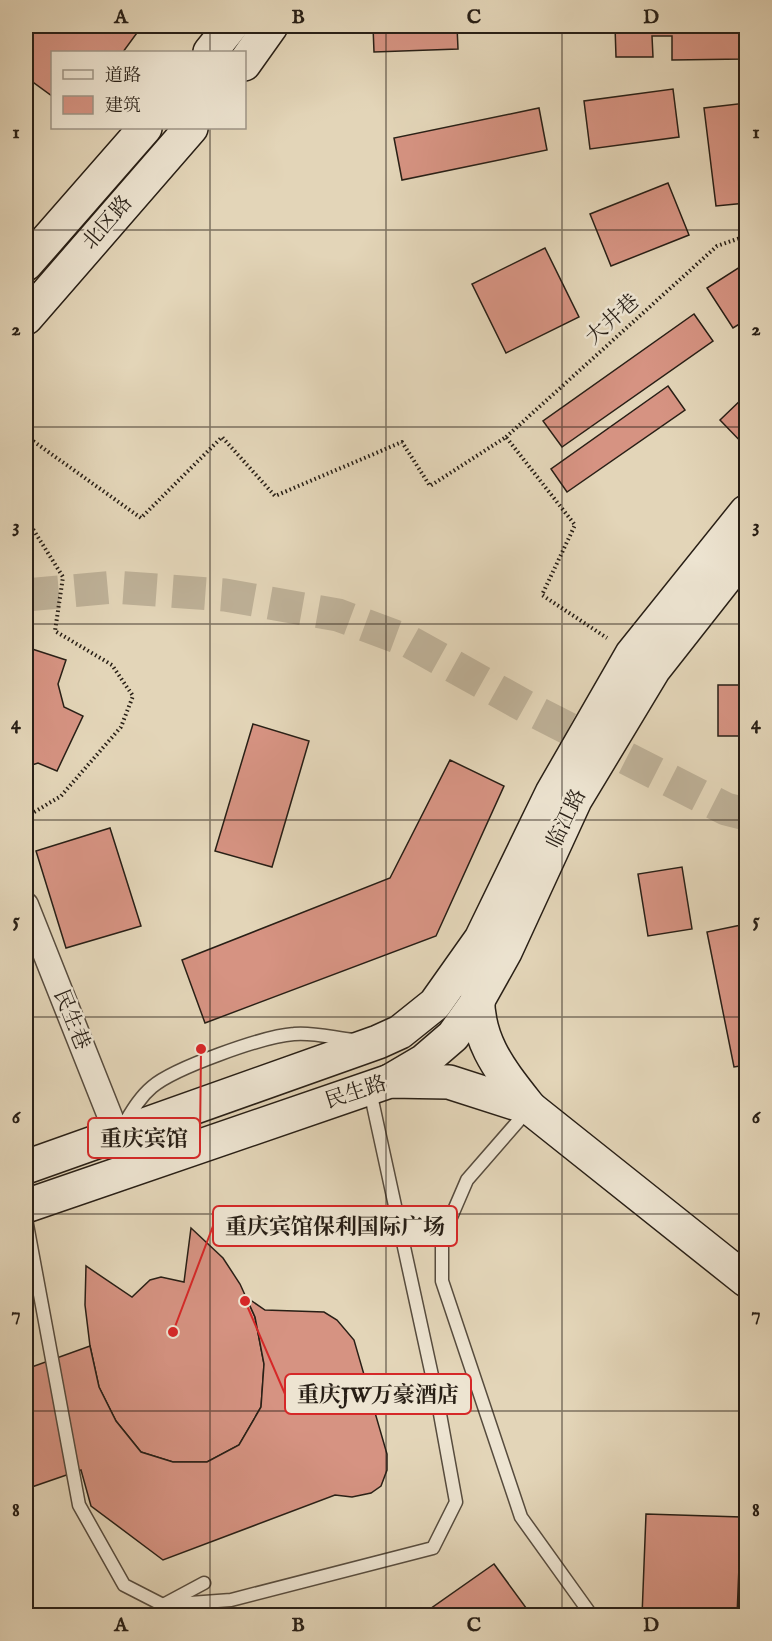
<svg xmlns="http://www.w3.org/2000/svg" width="772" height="1641" viewBox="0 0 772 1641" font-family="'IM FELL English','Noto Serif SC',serif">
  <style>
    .building { fill: #d69382; stroke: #281f16; stroke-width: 1.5 }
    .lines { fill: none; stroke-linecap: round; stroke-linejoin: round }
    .secondary-tunnel { stroke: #beb198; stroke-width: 33; stroke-dasharray: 33 16; stroke-linecap: butt }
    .lane-casing { stroke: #574c3e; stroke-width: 15 }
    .street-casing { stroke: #574c3e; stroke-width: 27 }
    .secondary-casing { stroke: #281f16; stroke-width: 36 }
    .path { stroke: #281f16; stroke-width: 4; stroke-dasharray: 1.5 3; stroke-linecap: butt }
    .lane { stroke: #ede4d1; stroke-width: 12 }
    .street { stroke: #ede4d1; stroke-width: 24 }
    .secondary { stroke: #ede4d1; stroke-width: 33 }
    .grid { fill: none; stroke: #281f16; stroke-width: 1.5; stroke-opacity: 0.55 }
    .labels { text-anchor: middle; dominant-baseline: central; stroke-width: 5; stroke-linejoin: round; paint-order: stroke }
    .street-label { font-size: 21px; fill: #281f16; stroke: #ede4d1 }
    .leader { fill: none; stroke: #d62828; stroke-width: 2 }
    .callout-dot { fill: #d62828; stroke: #ede4d1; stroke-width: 2 }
    .callout { fill: #ede4d1; stroke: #d62828; stroke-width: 2 }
    .callout-label { font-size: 22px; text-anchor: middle; font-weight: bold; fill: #281f16 }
    .neatline { fill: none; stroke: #281f16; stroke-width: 2 }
    .grid-label { font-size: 20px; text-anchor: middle; font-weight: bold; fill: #281f16 }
  </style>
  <rect width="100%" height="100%" fill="#e3d5b8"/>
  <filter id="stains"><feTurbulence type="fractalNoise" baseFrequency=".00333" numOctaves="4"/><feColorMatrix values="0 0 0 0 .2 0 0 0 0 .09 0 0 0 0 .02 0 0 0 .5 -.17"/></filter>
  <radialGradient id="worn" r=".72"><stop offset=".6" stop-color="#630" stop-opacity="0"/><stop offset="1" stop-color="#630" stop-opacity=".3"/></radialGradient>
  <g class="building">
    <path d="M 26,26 L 142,26 L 123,52 L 52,52 L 52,96 L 26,77 Z"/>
    <path d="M 373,26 L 457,26 L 458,49 L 374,52 Z"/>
    <path d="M 615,26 L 744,26 L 744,59 L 672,60 L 672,36 L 652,36 L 653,57 L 616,57 Z"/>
    <path d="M 673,89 L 679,137 L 590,149 L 584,101 Z"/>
    <path d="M 746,103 L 746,203 L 716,206 L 704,108 Z"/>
    <path d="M 539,108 L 547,150 L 402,180 L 394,138 Z"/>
    <path d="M 668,183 L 689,235 L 611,266 L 590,214 Z"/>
    <path d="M 545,248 L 579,317 L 506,353 L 472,284 Z"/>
    <path d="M 746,263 L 746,320 L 733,328 L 707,288 Z"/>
    <path d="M 694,314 L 713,341 L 562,447 L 543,421 Z"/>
    <path d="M 668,386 L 685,410 L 567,492 L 551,469 Z"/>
    <path d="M 746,395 L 746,447 L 720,420 Z"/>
    <path d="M 26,647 L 66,660 L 58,684 L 64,707 L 83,716 L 57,771 L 38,763 L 26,767 Z"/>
    <rect x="718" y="685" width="28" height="51"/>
    <path d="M 253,724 L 309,741 L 272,867 L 215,851 Z"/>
    <path d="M 450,760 L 504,786 L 436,936 L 205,1023 L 182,960 L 390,878 Z"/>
    <path d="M 110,828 L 141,926 L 66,948 L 36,851 Z"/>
    <path d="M 682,867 L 692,929 L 648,936 L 638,874 Z"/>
    <path d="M 746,924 L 746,1065 L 734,1067 L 707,932 Z"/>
    <path d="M 191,1228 L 223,1258 L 240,1284 L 255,1317 L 264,1364 L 261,1407 L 239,1445 L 207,1462 L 173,1462 L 141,1452 L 116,1421 L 99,1387 L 90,1346 L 85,1305 L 86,1266 L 132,1297 L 150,1280 L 161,1277 L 184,1282 Z"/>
    <path d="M 246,1297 L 265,1310 L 324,1312 L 337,1320 L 354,1340 L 387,1454 L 387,1470 L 381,1486 L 371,1493 L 352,1497 L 335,1495 L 163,1560 L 91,1506 L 81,1470 L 26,1489 L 33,1506 L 26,1509 L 26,1369 L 90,1346 L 99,1387 L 116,1421 L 141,1452 L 173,1462 L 207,1462 L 239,1445 L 261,1407 L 264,1364 L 255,1317 Z"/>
    <path d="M 646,1514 L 741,1517 L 737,1616 L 642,1616 Z"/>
    <path d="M 494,1564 L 532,1616 L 435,1616 L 430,1609 Z"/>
  </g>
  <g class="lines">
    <path class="secondary-tunnel" d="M 26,595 L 114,587 L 225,595 L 338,615 L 408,641 L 530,709 L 726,809 L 746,814"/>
    <defs>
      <g id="lane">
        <path d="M 527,1111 L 467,1180 L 442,1238 L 442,1281 L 521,1517 L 592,1616"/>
        <path d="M 124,1124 C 132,1111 140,1097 152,1087 C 174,1068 264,1036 294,1034 C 313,1032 334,1038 353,1040"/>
        <path d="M 26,1219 L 79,1505 L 124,1585 L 163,1605 L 204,1583"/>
        <path d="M 163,1605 L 231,1600 L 433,1548 L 456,1502 L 438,1403 L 370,1091"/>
      </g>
      <path id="street" d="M 26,905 L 117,1134"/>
      <g id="secondary">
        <path d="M 210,52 L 231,26"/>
        <path d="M 244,64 L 271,26"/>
        <path d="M 26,264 L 145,128"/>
        <path d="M 26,318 L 191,128"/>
        <path d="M 478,988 C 474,1039 500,1070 530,1108"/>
        <path d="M 390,1081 L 424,1061 L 453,1036 L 477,1002 L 505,952 L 575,800 L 654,669 L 746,552"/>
        <path d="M 26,1167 L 378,1042 L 400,1032 L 435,1004 L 481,939 L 552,793 L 632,654 L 746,512"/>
        <path d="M 26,1206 L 390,1081 L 449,1082 L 530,1108 L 746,1280"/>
      </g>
    </defs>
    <use href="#lane" class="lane-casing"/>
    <use href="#street" class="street-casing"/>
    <use href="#secondary" class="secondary-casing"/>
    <g class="path">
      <path d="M 26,436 L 141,518 L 222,437 L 275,496 L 402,442 L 430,486 L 506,437 L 575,525 L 542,595 L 607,638"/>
      <path d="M 506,437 L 717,246 L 746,236"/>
      <path d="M 26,518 L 63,577 L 55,631 L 112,665 L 133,696 L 121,727 L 61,796 L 26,817"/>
    </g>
    <use href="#lane" class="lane"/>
    <use href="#street" class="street"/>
    <use href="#secondary" class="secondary"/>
  </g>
  <path class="grid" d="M 210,26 L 210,52M 386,26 L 386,1616M 562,26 L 562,1616M 210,128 L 210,1616M 26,230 L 746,230M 26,427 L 746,427M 26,624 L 746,624M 26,820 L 746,820M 26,1017 L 746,1017M 26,1214 L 746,1214M 26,1411 L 746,1411"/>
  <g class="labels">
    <g class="street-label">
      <text transform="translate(108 223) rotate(-49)">北区路</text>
      <text transform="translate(613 320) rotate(-42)">大井巷</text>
      <text transform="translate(567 819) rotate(-64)">临江路</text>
      <text transform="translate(71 1020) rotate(68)">民生巷</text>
      <text transform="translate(356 1093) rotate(-18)">民生路</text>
    </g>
  </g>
  <path class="leader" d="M201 1049L200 1138M173 1332L213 1226M245 1301L285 1394"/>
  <g class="callout-dot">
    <circle cx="201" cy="1049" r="6"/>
    <circle cx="173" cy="1332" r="6"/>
    <circle cx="245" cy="1301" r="6"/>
  </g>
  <g class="callout">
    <rect x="88" y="1118" width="112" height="40" rx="6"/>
    <rect x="213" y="1206" width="244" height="40" rx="6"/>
    <rect x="285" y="1374" width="186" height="40" rx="6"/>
  </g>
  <g class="callout-label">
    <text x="144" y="1146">重庆宾馆</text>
    <text x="335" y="1234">重庆宾馆保利国际广场</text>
    <text x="378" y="1402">重庆JW万豪酒店</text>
  </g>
  <rect width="772" height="1641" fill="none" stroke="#e3d5b8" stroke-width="66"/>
  <rect x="51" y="51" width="195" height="78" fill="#ede4d1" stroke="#9e9586" stroke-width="1.5"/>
  <rect x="63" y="70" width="30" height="9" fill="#ede4d1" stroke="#9e9586" stroke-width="1.5"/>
  <text x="105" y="81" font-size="18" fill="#281f16">道路</text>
  <rect x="63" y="96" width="30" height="18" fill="#d69382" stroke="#9e9586" stroke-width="1.5"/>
  <text x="105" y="111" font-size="18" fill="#281f16">建筑</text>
  <rect x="33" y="33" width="706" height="1575" class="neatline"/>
  <g class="grid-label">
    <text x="121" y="23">A</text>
    <text x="298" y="23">B</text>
    <text x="474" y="23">C</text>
    <text x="651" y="23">D</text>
    <text x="16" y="138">1</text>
    <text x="756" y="138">1</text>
    <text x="16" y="335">2</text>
    <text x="756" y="335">2</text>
    <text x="16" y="532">3</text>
    <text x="756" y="532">3</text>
    <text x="16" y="729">4</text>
    <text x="756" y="729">4</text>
    <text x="16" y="926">5</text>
    <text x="756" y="926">5</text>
    <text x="16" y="1123">6</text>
    <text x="756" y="1123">6</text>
    <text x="16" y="1320">7</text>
    <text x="756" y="1320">7</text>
    <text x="16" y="1516">8</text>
    <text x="756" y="1516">8</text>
    <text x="121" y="1631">A</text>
    <text x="298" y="1631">B</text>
    <text x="474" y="1631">C</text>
    <text x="651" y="1631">D</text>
  </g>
  <rect width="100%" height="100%" filter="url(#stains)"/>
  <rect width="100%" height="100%" fill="url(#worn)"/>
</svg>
